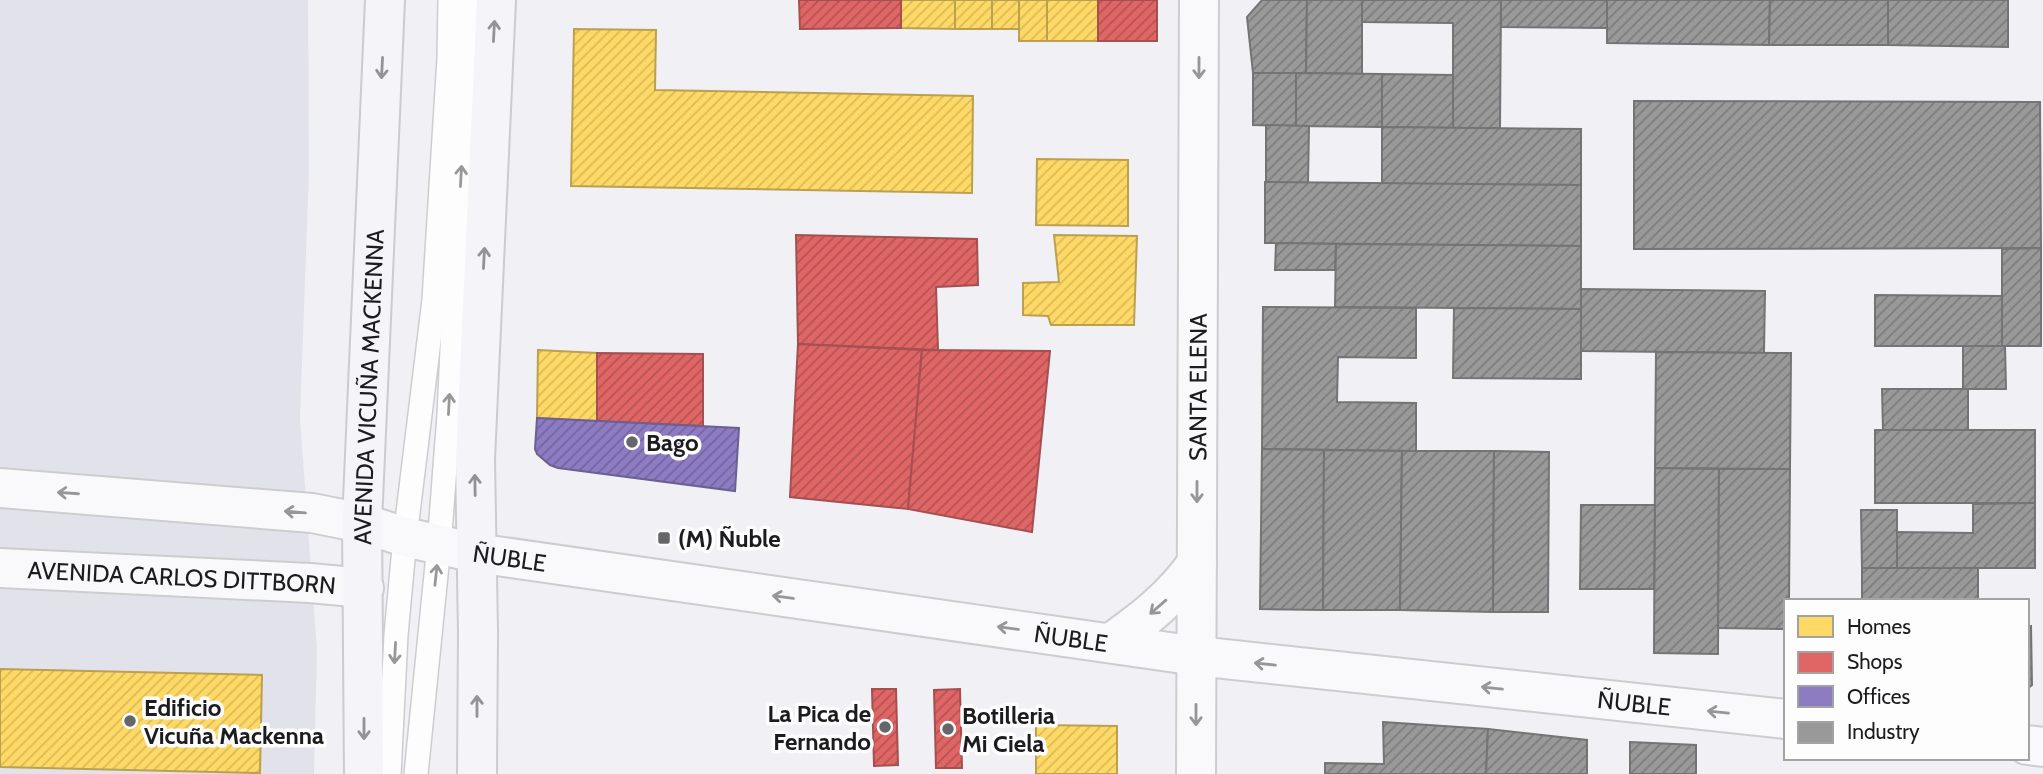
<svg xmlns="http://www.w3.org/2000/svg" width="2043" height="774" viewBox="0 0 2043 774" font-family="Cabin,sans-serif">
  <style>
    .built { fill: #e2e2eb }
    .homes { fill: url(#homes-hatch); stroke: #bba050; stroke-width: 2 }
    .shops { fill: url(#shops-hatch); stroke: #a55050; stroke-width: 2 }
    .offices { fill: url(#offices-hatch); stroke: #6c5f92; stroke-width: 2 }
    .industry { fill: url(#industry-hatch); stroke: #747474; stroke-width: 2 }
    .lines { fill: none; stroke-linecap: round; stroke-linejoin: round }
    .lane-casing { stroke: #cdcdd0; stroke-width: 26 }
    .secondary-casing { stroke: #cdcdd0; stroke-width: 42 }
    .primary-casing { stroke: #ccccce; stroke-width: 42 }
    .lane { stroke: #fdfdfe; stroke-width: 23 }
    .secondary { stroke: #f9f9fb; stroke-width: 38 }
    .primary { stroke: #f5f5f9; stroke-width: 38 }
    .oneway { stroke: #939396 }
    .oneway2 { stroke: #969698 }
    .oneway3 { stroke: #989899 }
    .poi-dot { fill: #666669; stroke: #fdfdfe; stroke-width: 2.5 }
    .labels { text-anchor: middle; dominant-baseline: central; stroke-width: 7; stroke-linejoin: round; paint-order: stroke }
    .street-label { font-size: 24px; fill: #1c1c1e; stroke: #fdfdfe }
    .poi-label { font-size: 24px; font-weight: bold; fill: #1c1c1e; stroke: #fdfdfe; text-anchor: start }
  </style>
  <defs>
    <pattern id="homes-hatch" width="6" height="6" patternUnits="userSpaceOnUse" patternTransform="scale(1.75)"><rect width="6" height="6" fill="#ffd966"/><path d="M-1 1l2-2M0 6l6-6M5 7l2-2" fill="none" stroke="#daba58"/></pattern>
    <pattern id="shops-hatch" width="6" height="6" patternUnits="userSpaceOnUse" patternTransform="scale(1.75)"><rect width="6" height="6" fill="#e06666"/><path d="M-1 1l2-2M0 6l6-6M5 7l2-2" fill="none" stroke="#b55353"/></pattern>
    <pattern id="offices-hatch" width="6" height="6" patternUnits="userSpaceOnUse" patternTransform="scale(1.75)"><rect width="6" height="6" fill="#8e7cc3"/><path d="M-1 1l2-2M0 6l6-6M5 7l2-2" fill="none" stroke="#73659e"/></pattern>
    <pattern id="industry-hatch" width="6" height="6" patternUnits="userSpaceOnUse" patternTransform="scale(1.75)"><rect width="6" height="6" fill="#999"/><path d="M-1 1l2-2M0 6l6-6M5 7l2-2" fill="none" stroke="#7c7c7c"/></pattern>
  </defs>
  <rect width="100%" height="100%" fill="#f0f0f5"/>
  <path class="built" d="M 0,0 L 308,0 L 309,171 L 300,418 L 317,651 L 314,774 L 0,774 Z"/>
  <g class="homes">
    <path d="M 901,0 L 955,0 L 955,29 L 901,28 Z"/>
    <rect x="955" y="0" width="37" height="29"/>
    <rect x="992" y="0" width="27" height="29"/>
    <rect x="1019" y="0" width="28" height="41"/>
    <rect x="1047" y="0" width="51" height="41"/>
    <path d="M 574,29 L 656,30 L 655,90 L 973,96 L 972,193 L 571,186 Z"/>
    <path d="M 1037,159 L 1128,160 L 1128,226 L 1036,225 Z"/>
    <path d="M 1054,235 L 1137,236 L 1134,325 L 1051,325 L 1048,316 L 1023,315 L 1023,283 L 1059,282 Z"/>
    <path d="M 538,350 L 597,353 L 597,421 L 537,418 Z"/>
    <path d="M 0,669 L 262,675 L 260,773 L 0,767 Z"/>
    <path d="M 1036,725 L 1117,726 L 1117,774 L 1036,774 Z"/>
  </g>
  <g class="shops">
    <path d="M 799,0 L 901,0 L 901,28 L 800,29 Z"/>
    <rect x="1098" y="0" width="59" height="41"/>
    <path d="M 796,235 L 977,239 L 978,285 L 936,287 L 938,350 L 798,344 Z"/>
    <path d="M 798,344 L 922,350 L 908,509 L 790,497 Z"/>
    <path d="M 922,350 L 1050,351 L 1032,532 L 908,509 Z"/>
    <path d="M 597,353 L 703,354 L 703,426 L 597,421 Z"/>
    <path d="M 872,689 L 896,689 L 898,765 L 874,766 Z"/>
    <path d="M 960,689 L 962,768 L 936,768 L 934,690 Z"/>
  </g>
  <path class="offices" d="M 537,418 L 739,428 L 735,491 L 558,468 L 550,465 L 537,454 L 535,449 Z"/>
  <g class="industry">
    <path d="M 1262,0 L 1307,0 L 1306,73 L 1253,73 L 1247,17 Z"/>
    <path d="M 1307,0 L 1362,0 L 1362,74 L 1306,73 Z"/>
    <path d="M 1362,0 L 1501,0 L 1500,128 L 1453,128 L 1453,23 L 1362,22 Z"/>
    <path d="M 1501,0 L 1607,0 L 1607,28 L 1501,27 Z"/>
    <path d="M 1607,0 L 1770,0 L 1769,45 L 1607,43 Z"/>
    <path d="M 1770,0 L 1888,0 L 1888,45 L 1769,45 Z"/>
    <path d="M 1888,0 L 2008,0 L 2008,47 L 1888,45 Z"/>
    <path d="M 1253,73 L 1296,73 L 1296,126 L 1253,125 Z"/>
    <path d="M 1296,73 L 1382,74 L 1382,127 L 1296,126 Z"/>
    <path d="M 1382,74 L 1453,75 L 1453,128 L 1382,127 Z"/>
    <path d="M 1634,101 L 2040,102 L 2041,248 L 1634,249 Z"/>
    <path d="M 1266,125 L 1309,126 L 1308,183 L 1266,183 Z"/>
    <path d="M 1382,127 L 1581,129 L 1581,185 L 1382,184 Z"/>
    <path d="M 1265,182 L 1581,185 L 1581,246 L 1265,243 Z"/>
    <path d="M 1276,243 L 1336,244 L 1335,270 L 1275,270 Z"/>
    <path d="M 1336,244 L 1581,246 L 1581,309 L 1335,307 Z"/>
    <path d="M 2041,248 L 2041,346 L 2002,346 L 2002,249 Z"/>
    <path d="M 1581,289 L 1765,291 L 1764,353 L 1581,351 Z"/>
    <path d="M 1875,295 L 2002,296 L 2002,346 L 1875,346 Z"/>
    <path d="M 1263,307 L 1416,308 L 1416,358 L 1338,357 L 1337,402 L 1416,403 L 1416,451 L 1262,449 Z"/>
    <path d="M 1454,308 L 1581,309 L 1581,379 L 1453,378 Z"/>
    <path d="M 1963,346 L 2005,346 L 2006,389 L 1963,389 Z"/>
    <path d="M 1656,352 L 1791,353 L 1790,469 L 1655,468 Z"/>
    <path d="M 1882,389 L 1968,389 L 1968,430 L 1883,430 Z"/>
    <rect x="1875" y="430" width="160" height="73"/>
    <path d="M 1262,449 L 1324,450 L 1323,610 L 1260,609 Z"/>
    <path d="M 1324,450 L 1402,451 L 1400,610 L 1323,610 Z"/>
    <path d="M 1402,451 L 1494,451 L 1493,612 L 1400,610 Z"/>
    <path d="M 1494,451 L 1549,452 L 1548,612 L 1493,612 Z"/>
    <path d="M 1655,468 L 1719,469 L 1718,654 L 1654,653 Z"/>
    <path d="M 1719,469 L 1790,469 L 1789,601 L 1786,601 L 1786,629 L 1718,628 Z"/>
    <path d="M 2035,503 L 2035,568 L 1897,568 L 1897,532 L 1973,533 L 1973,504 Z"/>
    <path d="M 1581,505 L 1655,505 L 1654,589 L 1580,589 Z"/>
    <path d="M 1861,510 L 1897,510 L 1897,568 L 1862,568 Z"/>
    <rect x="1862" y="568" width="116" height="33"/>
    <path d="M 2027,626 L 2031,626 L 2032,685 L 2027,689 Z"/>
    <path d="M 1383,722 L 1488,729 L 1486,774 L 1325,774 L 1325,763 L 1384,764 Z"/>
    <path d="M 1488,729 L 1587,740 L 1587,774 L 1486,774 Z"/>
    <path d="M 1630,742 L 1696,745 L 1696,774 L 1630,774 Z"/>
  </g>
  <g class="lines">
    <defs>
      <g id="lane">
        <path d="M 389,774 L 396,635 L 405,537 L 434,300 L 449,58 L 450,0"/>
        <path d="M 416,774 L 439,545 L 449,415 L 468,0"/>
      </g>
      <g id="secondary">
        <path id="s1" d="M 0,488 L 312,513 L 362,523 L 405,537 L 476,553 L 1197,656 L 1786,719"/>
        <path id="s2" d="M 0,568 L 310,583 L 364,588"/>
        <path d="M 1111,643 C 1146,618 1172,598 1197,563"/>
        <path d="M 2027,745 L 2043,747"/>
        <path id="s3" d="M 1196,774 L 1199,0"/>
      </g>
      <g id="primary">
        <path id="s4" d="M 364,774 L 362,523 L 385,0"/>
        <path d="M 477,774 L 478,633 L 475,459 L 496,0"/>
      </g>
    </defs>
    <use href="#lane" class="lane-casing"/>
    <use href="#secondary" class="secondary-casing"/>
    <use href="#primary" class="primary-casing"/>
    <use href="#lane" class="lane"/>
    <use href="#secondary" class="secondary"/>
    <use href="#primary" class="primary"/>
  </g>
  <defs><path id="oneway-shaft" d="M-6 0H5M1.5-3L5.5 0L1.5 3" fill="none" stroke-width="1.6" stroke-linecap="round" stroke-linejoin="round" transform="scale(1.75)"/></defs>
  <g class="oneway">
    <use href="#oneway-shaft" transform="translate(494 31) rotate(-87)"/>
    <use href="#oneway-shaft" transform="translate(382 68) rotate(93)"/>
    <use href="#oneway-shaft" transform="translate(484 258) rotate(-87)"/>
    <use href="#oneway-shaft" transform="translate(475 485) rotate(-91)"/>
    <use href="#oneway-shaft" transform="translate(477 706) rotate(-90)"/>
    <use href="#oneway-shaft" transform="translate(364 729) rotate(90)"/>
  </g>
  <g class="oneway2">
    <use href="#oneway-shaft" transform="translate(1199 68) rotate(90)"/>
    <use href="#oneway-shaft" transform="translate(1197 492) rotate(90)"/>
    <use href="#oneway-shaft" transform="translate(68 493) rotate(-176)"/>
    <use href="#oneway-shaft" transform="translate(295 512) rotate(-175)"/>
    <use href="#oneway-shaft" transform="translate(783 597) rotate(-172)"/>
    <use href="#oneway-shaft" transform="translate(1158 607) rotate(139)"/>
    <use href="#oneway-shaft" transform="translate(1008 628) rotate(-172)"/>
    <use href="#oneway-shaft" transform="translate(1265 664) rotate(-174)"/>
    <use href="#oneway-shaft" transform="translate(1492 688) rotate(-174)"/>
    <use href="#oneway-shaft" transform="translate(1718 712) rotate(-174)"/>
    <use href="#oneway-shaft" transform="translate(1196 715) rotate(90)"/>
  </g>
  <g class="oneway3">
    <use href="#oneway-shaft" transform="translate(461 176) rotate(-87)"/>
    <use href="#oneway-shaft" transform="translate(449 404) rotate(-87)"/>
    <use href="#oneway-shaft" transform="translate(436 575) rotate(-84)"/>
    <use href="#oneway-shaft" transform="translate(395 653) rotate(93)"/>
  </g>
  <g class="poi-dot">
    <circle cx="632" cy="442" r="7"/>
    <rect x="657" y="531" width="14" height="14" rx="3.5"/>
    <circle cx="130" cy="721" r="7"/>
    <circle cx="885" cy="727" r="7"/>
    <circle cx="948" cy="729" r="7"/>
  </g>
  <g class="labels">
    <g class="street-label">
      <text stroke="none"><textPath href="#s4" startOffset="387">AVENIDA VICUÑA MACKENNA</textPath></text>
      <text stroke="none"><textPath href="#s3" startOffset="387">SANTA ELENA</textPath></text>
      <text stroke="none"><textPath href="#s1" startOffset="516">ÑUBLE</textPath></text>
      <text stroke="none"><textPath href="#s2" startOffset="182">AVENIDA CARLOS DITTBORN</textPath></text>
      <text stroke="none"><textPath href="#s1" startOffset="1083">ÑUBLE</textPath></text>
      <text stroke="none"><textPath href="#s1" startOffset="1650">ÑUBLE</textPath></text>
    </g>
    <g class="poi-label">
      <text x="646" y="442">Bago</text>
      <text x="678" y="538">(M) Ñuble</text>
      <text x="144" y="707">Edificio<tspan x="144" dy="28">Vicuña Mackenna</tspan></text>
      <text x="871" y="713" text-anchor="end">La Pica de<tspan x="871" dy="28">Fernando</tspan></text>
      <text x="962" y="715">Botilleria<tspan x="962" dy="28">Mi Ciela</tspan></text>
    </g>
  </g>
  <rect x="1784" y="599" width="245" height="161" fill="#fdfdfe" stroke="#a3a3a4" stroke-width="2"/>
  <rect x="1798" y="616" width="35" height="21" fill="#ffd966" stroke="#a3a3a4" stroke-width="2"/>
  <text x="1847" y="634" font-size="21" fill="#1c1c1e">Homes</text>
  <rect x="1798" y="652" width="35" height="21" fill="#e06666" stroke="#a3a3a4" stroke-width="2"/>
  <text x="1847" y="669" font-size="21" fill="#1c1c1e">Shops</text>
  <rect x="1798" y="686" width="35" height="21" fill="#8e7cc3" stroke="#a3a3a4" stroke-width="2"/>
  <text x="1847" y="704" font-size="21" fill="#1c1c1e">Offices</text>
  <rect x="1798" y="722" width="35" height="21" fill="#999999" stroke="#a3a3a4" stroke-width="2"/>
  <text x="1847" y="739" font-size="21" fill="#1c1c1e">Industry</text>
</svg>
